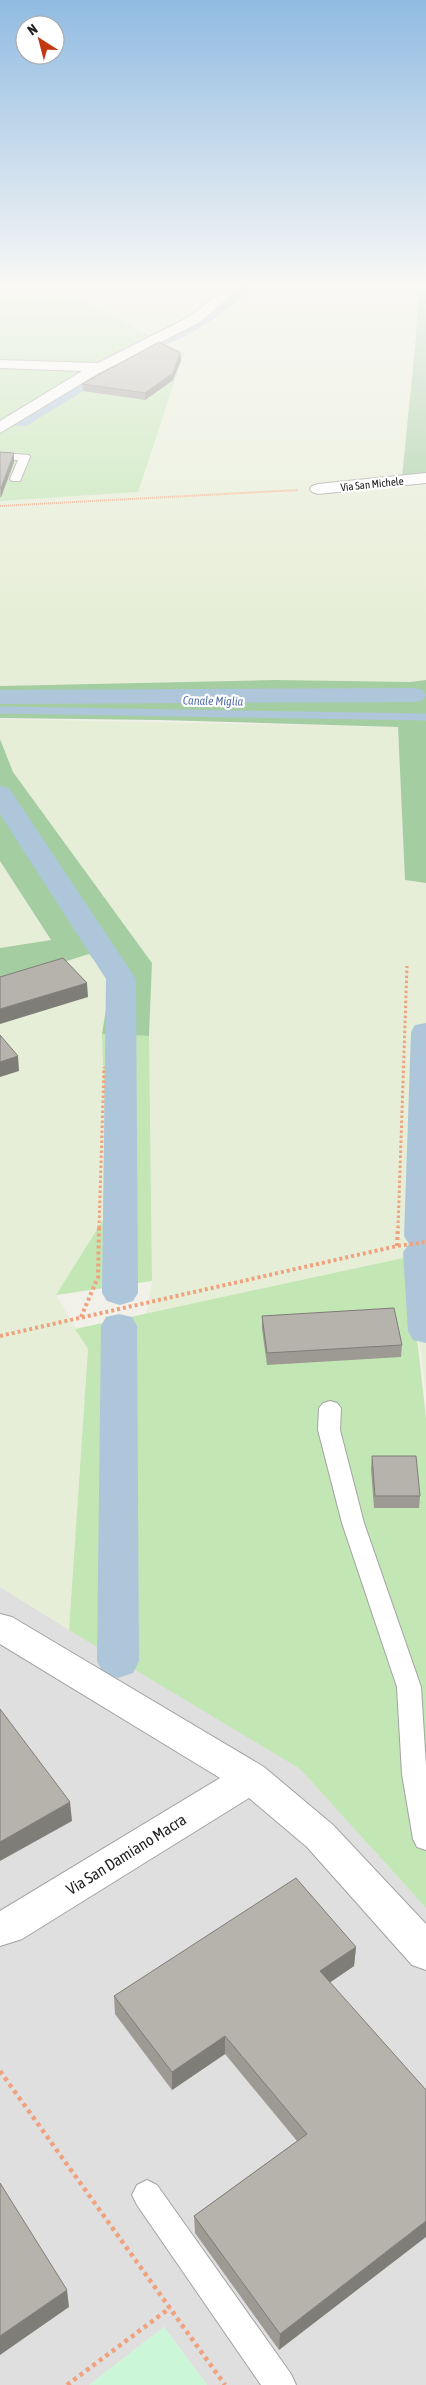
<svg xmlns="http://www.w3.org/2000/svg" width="426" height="2385" viewBox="0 0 426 2385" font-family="'Asap Condensed',sans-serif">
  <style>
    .residential { fill: #e0dfdf }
    .farmland { fill: #e7eed7 }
    .grass { fill: #c2e6b4 }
    .forest { fill: #a5cda2 }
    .park { fill: #ccf6d8 }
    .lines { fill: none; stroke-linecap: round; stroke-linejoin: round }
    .stream { stroke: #aec6da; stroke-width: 7 }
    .canal { fill: #aec6da; fill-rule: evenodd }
    .service-casing { stroke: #a3a3a3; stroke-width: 2 }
    .minor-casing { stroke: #a3a3a3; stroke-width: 2 }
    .path-far3 { stroke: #efa27d; stroke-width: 2; stroke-dasharray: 1 1; stroke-linecap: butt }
    .path-far2 { stroke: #efa27d; stroke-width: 3; stroke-dasharray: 2.5 2.5; stroke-linecap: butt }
    .path-far1 { stroke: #efa27d; stroke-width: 4; stroke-dasharray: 3 3; stroke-linecap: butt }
    .path { stroke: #efa27d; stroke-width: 4.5; stroke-dasharray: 4 4; stroke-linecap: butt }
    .service { fill: #fff; fill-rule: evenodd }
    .minor { fill: #fff; fill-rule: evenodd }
    .wall { fill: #9d9a94 }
    .shaded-wall { fill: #7f7d78 }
    .building { fill: #b6b3ac; stroke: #7f7d78 }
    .labels { text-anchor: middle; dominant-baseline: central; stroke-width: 4.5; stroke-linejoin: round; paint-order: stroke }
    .far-street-label { font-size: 11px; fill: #222; stroke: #fff }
    .far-water-label { font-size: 12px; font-style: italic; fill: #556daa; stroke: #fff }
    .near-street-label { font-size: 16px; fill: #222; stroke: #fff }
  </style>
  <rect width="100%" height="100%" fill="#f1f0e9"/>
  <path class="residential" d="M 0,1587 L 300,1769 L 426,1908 L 426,2385 L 207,2385 L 164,2327 L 89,2385 L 0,2385 Z"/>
  <g class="farmland">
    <path d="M 0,286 L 49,288 L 58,286 L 418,286 L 416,337 L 426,482 L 426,680 L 410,682 L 0,686 L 0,501 L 138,492 L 83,301 L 0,299 Z"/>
    <path d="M 0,719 L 398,727 L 405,880 L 426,883 L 426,1392 L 408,1258 L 146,1314 L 152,1281 L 149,1036 L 152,963 L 13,772 L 0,739 Z"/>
    <path d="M 0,861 L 51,941 L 0,948 Z"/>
    <path d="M 89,954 L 111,978 L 102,1034 L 108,1212 L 56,1295 L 88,1349 L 69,1630 L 0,1587 L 0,982 Z"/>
  </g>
  <g class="grass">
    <path d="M 0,299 L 83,301 L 184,353 L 138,492 L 0,501 Z"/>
    <path d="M 102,1034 L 149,1036 L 152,1281 L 56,1295 L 108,1212 Z"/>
    <path d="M 408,1257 L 426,1418 L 426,1908 L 300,1769 L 69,1630 L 88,1349 L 75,1329 Z"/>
  </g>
  <g class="forest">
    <path d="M 418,286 L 426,286 L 426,476 L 402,477 L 416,337 Z"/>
    <path d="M 275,680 L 410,682 L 426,680 L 426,883 L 405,880 L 398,727 L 159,720 L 0,718 L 0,686 Z"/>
    <path d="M 0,739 L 13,772 L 152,963 L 149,1036 L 102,1034 L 111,978 L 89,954 L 0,982 L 0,948 L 51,940 L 0,861 Z"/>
  </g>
  <path class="park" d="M 164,2327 L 207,2385 L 89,2385 Z"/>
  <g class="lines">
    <path class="stream" d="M 0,710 L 426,717"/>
    <g class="canal">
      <path d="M 235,286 L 253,286 C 242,302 175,349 157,345 L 154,341 L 157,337 L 200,313 Z"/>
      <path d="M 132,352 L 138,353 L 141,357 C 135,365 117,375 107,372 L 105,378 L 26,426 L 12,426 L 10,422 L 12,418 L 93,370 L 103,370 L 105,364 Z"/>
      <path d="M 414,688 L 423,690 L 426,695 L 423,700 L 414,702 L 0,704 L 0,690 Z"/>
      <path d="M 0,786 L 9,788 L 136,979 L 138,1293 L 133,1301 L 120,1305 L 107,1301 L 102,1293 L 106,979 L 0,814 Z"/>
      <path d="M 426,1023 L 426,1343 L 413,1340 L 408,1331 L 403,1252 L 409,1244 L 404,1236 L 411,1032 L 415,1025 Z"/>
      <path d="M 119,1314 L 132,1317 L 137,1326 L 139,1661 L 133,1673 L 118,1678 L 103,1673 L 97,1661 L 101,1326 L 106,1317 Z"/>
    </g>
    <defs>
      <g id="service">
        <path d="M 0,453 L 29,455 L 30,457 L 20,481 L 12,481 L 10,479 L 18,460 L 0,459 Z"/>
        <path d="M 330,1401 L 337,1403 L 341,1408 L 340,1430 L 364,1523 L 421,1687 L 426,1766 L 426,1850 L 417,1847 L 413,1839 L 402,1774 L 397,1687 L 342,1523 L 318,1430 L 319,1408 L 323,1403 Z"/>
        <path d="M 147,2180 L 157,2185 L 291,2374 L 296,2385 L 261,2385 L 137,2205 L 132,2195 L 137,2185 Z"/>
      </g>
      <g id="minor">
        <path d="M 228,286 L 242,286 L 199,323 L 99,373 L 0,433 L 0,421 L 82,371 L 0,368 L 0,360 L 98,363 L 189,317 Z"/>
        <path d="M 426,473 L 426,483 L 318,494 L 312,492 L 310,489 L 312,486 L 318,484 Z"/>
        <path d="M 0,1614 L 12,1617 L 264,1767 L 333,1825 L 426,1924 L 426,1970 L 412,1965 L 307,1847 L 249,1798 L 22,1939 L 0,1946 L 0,1911 L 220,1778 L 0,1644 Z"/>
      </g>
    </defs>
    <use href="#service" class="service-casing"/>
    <use href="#minor" class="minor-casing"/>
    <path class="path-far3" d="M 0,506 L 298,490"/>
    <g class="path-far2">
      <path d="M 99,1228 L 104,1067"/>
      <path d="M 398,1228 L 407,966"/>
    </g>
    <g class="path-far1">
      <path d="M 397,1246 L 398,1227"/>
      <path d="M 81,1317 L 98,1277 L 99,1227"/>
      <path d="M 0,1336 L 397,1246 L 426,1242"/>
    </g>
    <g class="path">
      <path d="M 0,2071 L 225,2385"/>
      <path d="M 67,2385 L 170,2308"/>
    </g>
    <use href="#service" class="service"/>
    <use href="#minor" class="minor"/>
  </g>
  <g class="wall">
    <path d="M 180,353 L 181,360 L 173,380 L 145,400 L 83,391 L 82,384 Z"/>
    <path d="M 0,452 L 14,453 L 14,462 L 1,497 L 0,497 Z"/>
    <path d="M 262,1316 L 402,1345 L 401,1357 L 267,1365 L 262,1329 Z"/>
    <path d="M 372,1456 L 420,1496 L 419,1508 L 374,1508 L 371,1469 Z"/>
    <path d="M 356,1947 L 354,1966 L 330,1982 L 279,2350 L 195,2233 L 194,2216 L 297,2141 L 225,2054 L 172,2090 L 115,2014 L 114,1996 Z"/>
  </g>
  <g class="shaded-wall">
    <path d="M 180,353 L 181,360 L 173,380 L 145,400 L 145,393 Z"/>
    <path d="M 14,453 L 14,462 L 1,497 L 1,488 Z"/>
    <path d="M 87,983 L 88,997 L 0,1024 L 0,1009 Z"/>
    <path d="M 18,1056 L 19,1071 L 0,1077 L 0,1062 Z"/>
    <path d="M 70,1802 L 72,1821 L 0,1861 L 0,1842 Z"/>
    <path d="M 356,1947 L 354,1966 L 319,1990 L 320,1971 Z"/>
    <path d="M 225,2036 L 225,2054 L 172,2090 L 172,2072 Z"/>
    <path d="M 426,2221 L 426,2237 L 279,2350 L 280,2334 Z"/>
    <path d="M 67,2290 L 69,2307 L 0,2355 L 0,2336 Z"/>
  </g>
  <g class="building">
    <path d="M 159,342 L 180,353 L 173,373 L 145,393 L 82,384 Z"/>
    <path d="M 0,452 L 14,453 L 1,488 L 0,488 Z"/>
    <path d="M 63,958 L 87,983 L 0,1009 L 0,977 Z"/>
    <path d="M 0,1035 L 18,1056 L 0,1062 Z"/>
    <path d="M 394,1308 L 402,1345 L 267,1353 L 262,1316 Z"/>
    <path d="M 372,1456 L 416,1456 L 420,1496 L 375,1496 Z"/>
    <path d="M 0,1709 L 70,1802 L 0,1842 Z"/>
    <path d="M 296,1878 L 356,1947 L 320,1971 L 426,2090 L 426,2221 L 280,2334 L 194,2216 L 307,2134 L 225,2036 L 172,2072 L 114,1996 Z"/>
    <path d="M 0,2183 L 67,2290 L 0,2336 Z"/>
  </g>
  <linearGradient id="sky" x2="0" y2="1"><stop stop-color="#91bbe2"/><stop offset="0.46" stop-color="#f9f8f5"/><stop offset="1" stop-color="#f9f8f5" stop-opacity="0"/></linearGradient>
  <rect width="426" height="620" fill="url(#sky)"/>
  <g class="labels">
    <g class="far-street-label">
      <text transform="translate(372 484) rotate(-6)">Via San Michele</text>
    </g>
    <g class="far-water-label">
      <text transform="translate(213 701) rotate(1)">Canale Miglia</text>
    </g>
    <g class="near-street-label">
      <text transform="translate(126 1854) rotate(-32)">Via San Damiano Macra</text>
    </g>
  </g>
  <g transform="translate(40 40) rotate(324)"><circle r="24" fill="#ffffff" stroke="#a7a7a7"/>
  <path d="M0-4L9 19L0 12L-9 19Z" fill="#c23911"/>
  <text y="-8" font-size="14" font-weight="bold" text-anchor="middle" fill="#222222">N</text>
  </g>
</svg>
